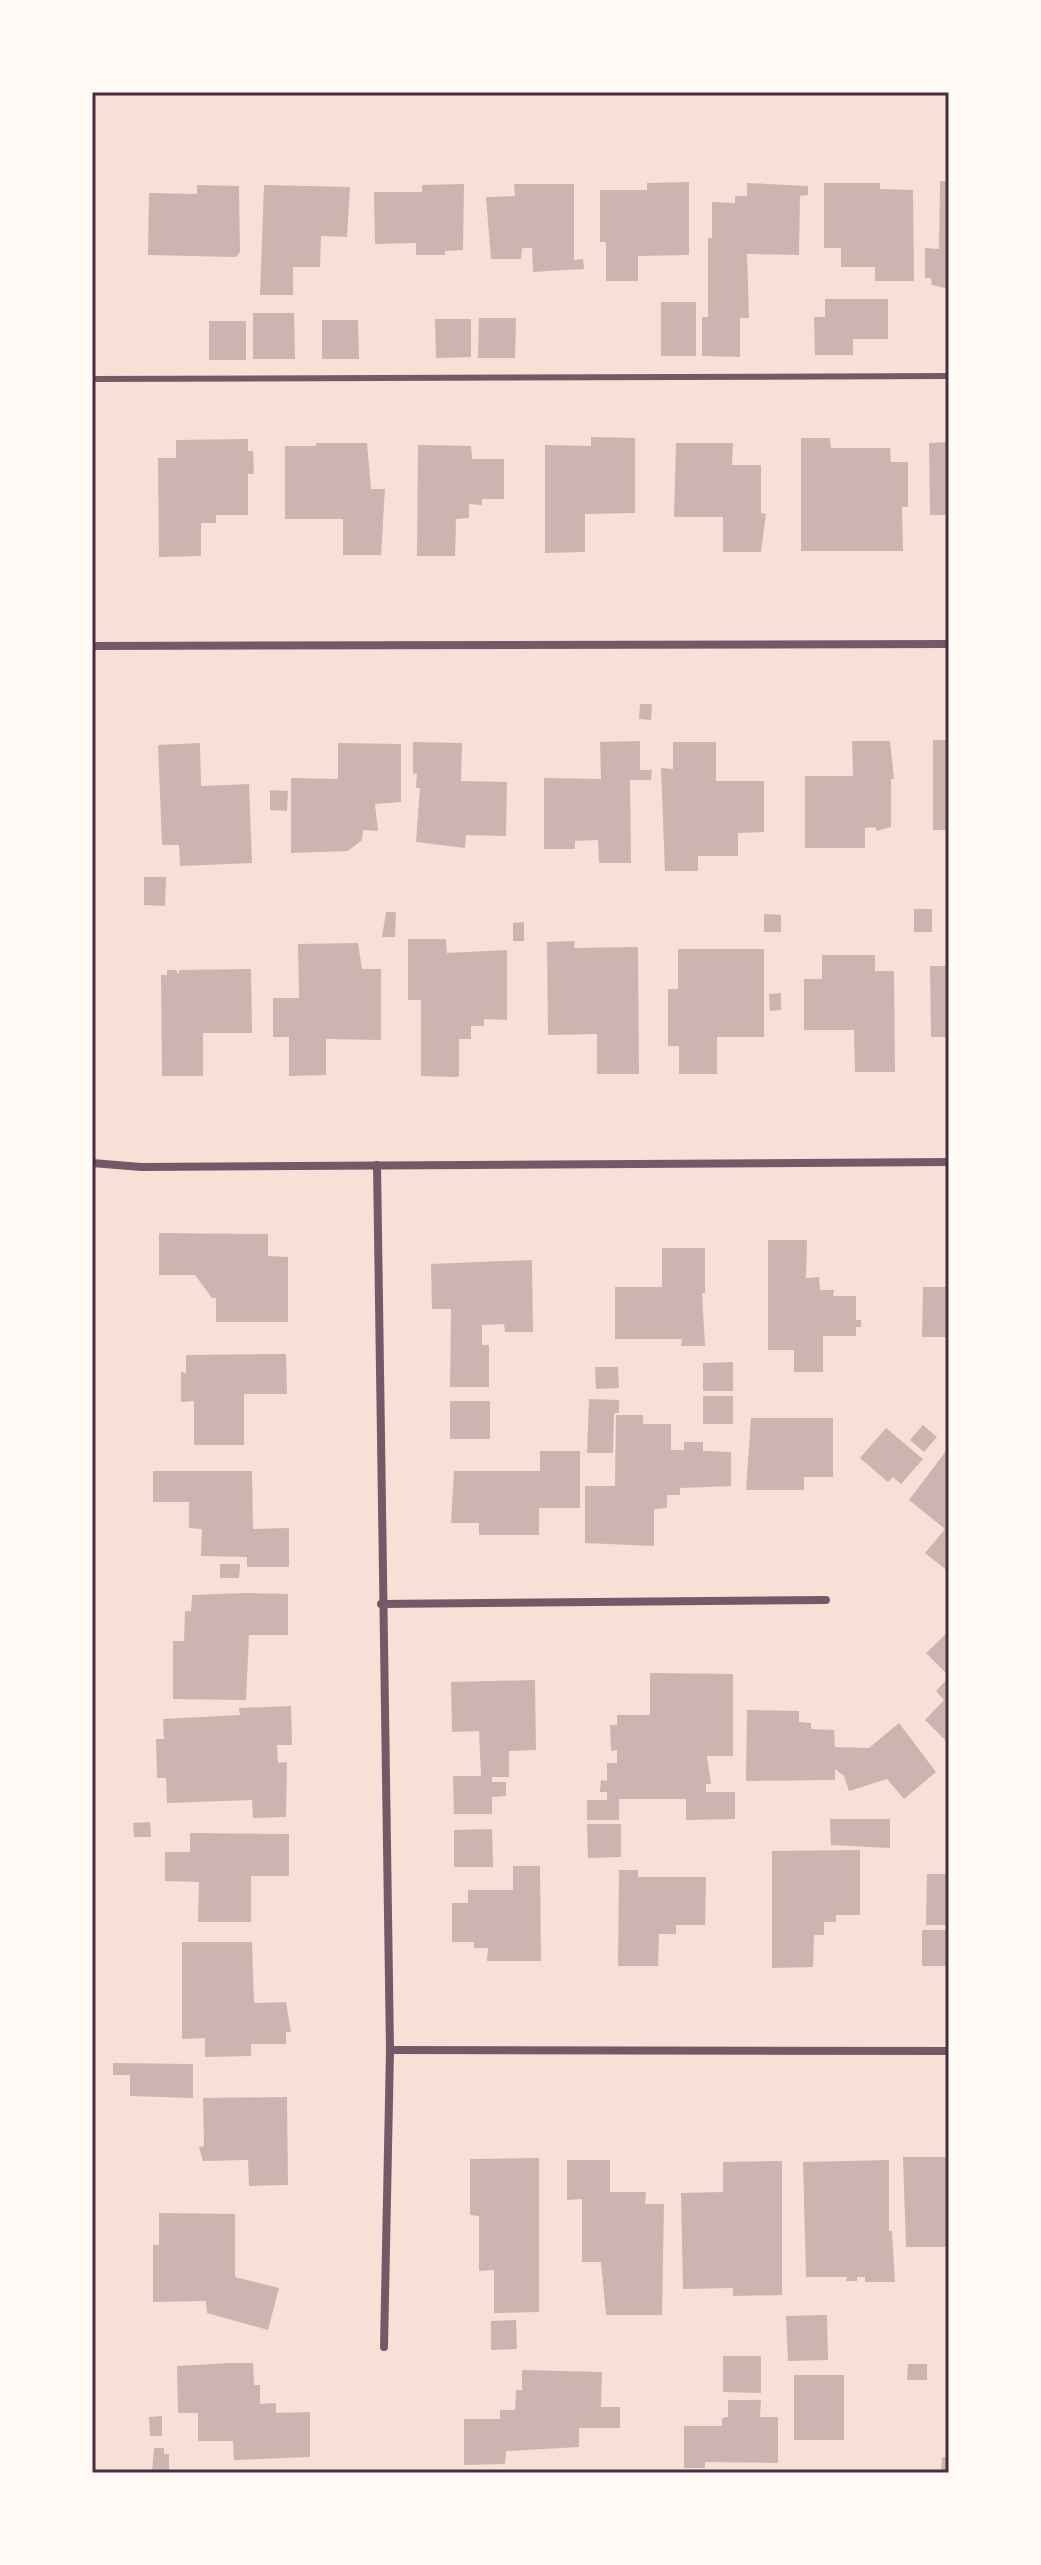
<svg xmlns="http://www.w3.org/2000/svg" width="1041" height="2565" viewBox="0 0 1041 2565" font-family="'Public Sans',sans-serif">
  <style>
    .building { fill: #ccb4b1 }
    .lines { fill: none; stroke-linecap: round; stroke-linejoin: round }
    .service { stroke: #755966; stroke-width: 6 }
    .minor { stroke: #755966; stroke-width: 8 }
    .neatline { fill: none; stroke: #4a2c40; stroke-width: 3 }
  </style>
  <rect width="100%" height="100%" fill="#f7e1d7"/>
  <g class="building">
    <path d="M 940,181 L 949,181 L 949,289 L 932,285 L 931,278 L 925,278 L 925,248 L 939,249 Z"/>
    <path d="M 689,182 L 689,255 L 638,256 L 638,281 L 606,281 L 606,242 L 600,242 L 600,190 L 647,190 L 647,183 Z"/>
    <path d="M 747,183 L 808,186 L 808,195 L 800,196 L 799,255 L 747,254 L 749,318 L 740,318 L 740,357 L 702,356 L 702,317 L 708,317 L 708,238 L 712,238 L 712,202 L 735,203 L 735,196 L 747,196 Z"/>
    <path d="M 824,183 L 880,183 L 880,189 L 913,190 L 914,281 L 875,281 L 875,267 L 841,267 L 841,248 L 824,248 Z"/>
    <path d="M 464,184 L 463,250 L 445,251 L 445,255 L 416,255 L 416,243 L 375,244 L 374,192 L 422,192 L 422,185 Z"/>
    <path d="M 514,184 L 574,184 L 574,260 L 583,259 L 584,269 L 533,272 L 532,248 L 522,248 L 521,259 L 491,259 L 486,197 L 515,196 Z"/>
    <path d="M 197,185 L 239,186 L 240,252 L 236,257 L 148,255 L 149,193 L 197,194 Z"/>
    <path d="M 264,185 L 350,187 L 347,237 L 321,236 L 320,267 L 293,267 L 293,295 L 260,295 Z"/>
    <path d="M 825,299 L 888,299 L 888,339 L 853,339 L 853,355 L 815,355 L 814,317 L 825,317 Z"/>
    <rect x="661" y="302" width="35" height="54"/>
    <path d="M 253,313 L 294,313 L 295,359 L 253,359 Z"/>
    <path d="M 479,318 L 516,318 L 515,358 L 478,358 Z"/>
    <path d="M 435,319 L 471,319 L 471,357 L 436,358 Z"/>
    <path d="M 322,320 L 358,320 L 359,359 L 322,359 Z"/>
    <rect x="209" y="321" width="37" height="39"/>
    <path d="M 591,437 L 635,438 L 635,513 L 585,514 L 585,552 L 545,553 L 545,445 L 591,446 Z"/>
    <path d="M 801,438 L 830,438 L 831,448 L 890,448 L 891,462 L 908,462 L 908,507 L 902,507 L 903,551 L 801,551 Z"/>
    <path d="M 248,439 L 248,451 L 253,451 L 254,474 L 248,474 L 248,515 L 216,515 L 216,523 L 201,523 L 201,556 L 159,557 L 158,458 L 176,458 L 176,440 Z"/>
    <path d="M 949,442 L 949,515 L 930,515 L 929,443 Z"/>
    <path d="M 316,443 L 367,443 L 371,489 L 385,489 L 381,555 L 343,555 L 343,519 L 285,519 L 285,446 L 316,446 Z"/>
    <path d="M 676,443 L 733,443 L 732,465 L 761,465 L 761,513 L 766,514 L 761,552 L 723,552 L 723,517 L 674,517 Z"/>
    <path d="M 418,445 L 471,446 L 472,459 L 504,459 L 504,499 L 482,499 L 482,505 L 469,504 L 469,518 L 456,519 L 455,556 L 417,556 Z"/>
    <path d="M 640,704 L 652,704 L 651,720 L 639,719 Z"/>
    <rect x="933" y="740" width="16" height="90"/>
    <path d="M 640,741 L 640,770 L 652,770 L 651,780 L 630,780 L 631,863 L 599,863 L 598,840 L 575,841 L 575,849 L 544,849 L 544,778 L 601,779 L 600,742 Z"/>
    <path d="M 852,741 L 890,741 L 894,779 L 891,779 L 891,827 L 876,831 L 876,827 L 865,828 L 865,848 L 805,848 L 805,776 L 853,776 Z"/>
    <path d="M 413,742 L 462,743 L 461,781 L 507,782 L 506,836 L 466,835 L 465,848 L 416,842 L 420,788 L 416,788 L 417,773 L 413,774 Z"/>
    <path d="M 673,742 L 716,742 L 716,781 L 764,781 L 764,832 L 738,833 L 738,856 L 698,856 L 698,871 L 665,871 L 661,768 L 673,769 Z"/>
    <path d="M 200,743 L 201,786 L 249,784 L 252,863 L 180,866 L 179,845 L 162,845 L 158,745 Z"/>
    <path d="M 338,743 L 401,744 L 401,802 L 375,804 L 378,831 L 363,830 L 362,840 L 348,851 L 291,853 L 291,778 L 338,779 Z"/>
    <path d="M 270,790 L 288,791 L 287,811 L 270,810 Z"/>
    <path d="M 144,877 L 166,877 L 165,906 L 144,905 Z"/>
    <rect x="914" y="909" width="18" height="23"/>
    <path d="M 386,912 L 396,912 L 395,937 L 382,937 Z"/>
    <path d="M 764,914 L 781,915 L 781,932 L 764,932 Z"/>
    <path d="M 524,922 L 524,941 L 513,941 L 513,923 Z"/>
    <path d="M 408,939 L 446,939 L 447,953 L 507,950 L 507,1020 L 484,1019 L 484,1026 L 471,1026 L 471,1039 L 459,1039 L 459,1076 L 456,1077 L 421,1076 L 421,1000 L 408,1000 Z"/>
    <path d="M 575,941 L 574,948 L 638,947 L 639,1074 L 597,1074 L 597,1034 L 548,1035 L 547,942 Z"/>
    <path d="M 358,943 L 362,969 L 381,969 L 381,1040 L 326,1039 L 326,1075 L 289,1076 L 289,1037 L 273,1037 L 273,998 L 299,998 L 298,944 Z"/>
    <path d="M 678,949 L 764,949 L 764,1037 L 717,1037 L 717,1074 L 679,1074 L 679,1046 L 668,1046 L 668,989 L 678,989 Z"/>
    <path d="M 822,955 L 875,955 L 875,971 L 894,971 L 895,1072 L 855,1072 L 854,1030 L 804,1030 L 804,979 L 822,979 Z"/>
    <path d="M 930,966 L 949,966 L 949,1037 L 931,1037 Z"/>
    <path d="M 251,969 L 252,1033 L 203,1033 L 203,1076 L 162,1076 L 161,975 L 167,975 L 167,970 L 176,970 L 179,975 L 179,970 Z"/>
    <path d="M 781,993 L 781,1010 L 770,1011 L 769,994 Z"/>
    <path d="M 159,1233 L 268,1234 L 268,1256 L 288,1257 L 288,1322 L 216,1322 L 216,1298 L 212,1298 L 195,1275 L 159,1275 Z"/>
    <path d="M 768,1240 L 807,1240 L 806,1278 L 819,1277 L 820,1290 L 834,1290 L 833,1296 L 856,1296 L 856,1320 L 861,1320 L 861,1327 L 856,1327 L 856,1336 L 823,1336 L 823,1372 L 794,1372 L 794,1350 L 768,1350 Z"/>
    <path d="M 662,1248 L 705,1248 L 705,1293 L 702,1293 L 705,1346 L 681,1346 L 682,1339 L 615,1339 L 615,1287 L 662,1287 Z"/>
    <path d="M 532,1260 L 533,1332 L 505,1332 L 504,1324 L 482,1325 L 482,1345 L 489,1345 L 489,1387 L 450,1387 L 451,1309 L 432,1309 L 431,1264 Z"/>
    <path d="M 923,1287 L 949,1287 L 949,1337 L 922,1337 Z"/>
    <path d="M 286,1354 L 287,1394 L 244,1394 L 244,1445 L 194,1445 L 194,1401 L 181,1402 L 181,1372 L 186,1373 L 186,1355 Z"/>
    <path d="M 733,1362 L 733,1391 L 703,1391 L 703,1363 Z"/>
    <path d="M 595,1367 L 618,1367 L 619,1388 L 596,1389 Z"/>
    <rect x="703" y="1396" width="30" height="28"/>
    <path d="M 589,1399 L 619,1400 L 619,1413 L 614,1413 L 613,1453 L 587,1453 Z"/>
    <rect x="450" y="1401" width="40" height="38"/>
    <path d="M 616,1415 L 643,1415 L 643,1424 L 671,1424 L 671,1450 L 684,1450 L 684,1442 L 703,1442 L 703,1451 L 731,1452 L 731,1486 L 680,1488 L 680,1495 L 667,1495 L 667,1508 L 654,1509 L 654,1546 L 585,1543 L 585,1486 L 615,1486 Z"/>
    <path d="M 751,1418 L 833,1418 L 833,1477 L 804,1477 L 804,1490 L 746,1490 Z"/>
    <path d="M 923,1425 L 937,1437 L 924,1452 L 910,1440 Z"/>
    <path d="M 886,1428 L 923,1459 L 901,1484 L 893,1477 L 888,1482 L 860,1458 Z"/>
    <path d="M 949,1447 L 949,1572 L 925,1553 L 945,1529 L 909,1500 Z"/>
    <path d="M 540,1451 L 580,1451 L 580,1508 L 539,1508 L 539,1535 L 479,1535 L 479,1523 L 451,1523 L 454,1471 L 540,1471 Z"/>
    <path d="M 153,1471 L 252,1471 L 253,1529 L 289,1528 L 289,1567 L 247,1567 L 247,1557 L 201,1556 L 202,1529 L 189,1528 L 189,1502 L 153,1502 Z"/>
    <path d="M 220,1564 L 240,1564 L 239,1578 L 220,1578 Z"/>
    <path d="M 246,1593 L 288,1594 L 288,1635 L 249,1635 L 246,1700 L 173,1699 L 173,1641 L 184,1641 L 185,1611 L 191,1611 L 192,1595 Z"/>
    <path d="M 949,1631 L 949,1676 L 926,1653 Z"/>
    <path d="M 650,1673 L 733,1674 L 733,1756 L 707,1756 L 711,1784 L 706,1784 L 706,1792 L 735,1792 L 735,1819 L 686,1820 L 686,1799 L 619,1799 L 619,1820 L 587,1820 L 587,1800 L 607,1800 L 607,1792 L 600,1792 L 601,1780 L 607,1781 L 607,1763 L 617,1763 L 617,1750 L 611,1751 L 610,1725 L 617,1725 L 617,1715 L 650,1715 Z"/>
    <path d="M 949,1677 L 949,1744 L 925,1720 L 944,1700 L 936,1691 Z"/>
    <path d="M 535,1680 L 536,1750 L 509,1751 L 509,1777 L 492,1777 L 492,1782 L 506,1782 L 506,1796 L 492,1797 L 492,1814 L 454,1814 L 453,1776 L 481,1776 L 479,1731 L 452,1732 L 451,1682 Z"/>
    <path d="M 291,1706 L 292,1745 L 277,1745 L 278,1763 L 287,1762 L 286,1817 L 253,1818 L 252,1800 L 167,1803 L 166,1778 L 157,1778 L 156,1739 L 164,1739 L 163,1719 L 240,1715 L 239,1708 Z"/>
    <path d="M 747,1710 L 799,1711 L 799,1722 L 811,1723 L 811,1729 L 834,1730 L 835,1747 L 869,1748 L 899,1723 L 936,1772 L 904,1799 L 887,1779 L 849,1791 L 844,1776 L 835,1769 L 835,1780 L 746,1781 Z"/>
    <path d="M 830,1819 L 890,1819 L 890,1848 L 831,1845 Z"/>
    <path d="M 150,1822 L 151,1837 L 134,1837 L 133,1823 Z"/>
    <path d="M 587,1824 L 621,1824 L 621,1857 L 588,1858 Z"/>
    <path d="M 492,1829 L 493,1867 L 454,1867 L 454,1830 Z"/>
    <path d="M 190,1833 L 289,1834 L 289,1876 L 251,1876 L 251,1922 L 198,1922 L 199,1882 L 165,1881 L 165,1852 L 190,1852 Z"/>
    <path d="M 860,1850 L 860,1915 L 836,1915 L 836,1922 L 824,1922 L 824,1935 L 814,1935 L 813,1967 L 772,1968 L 772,1851 Z"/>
    <path d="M 513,1866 L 540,1866 L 541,1961 L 487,1961 L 488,1948 L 474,1948 L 474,1942 L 452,1942 L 452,1903 L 468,1903 L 468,1890 L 513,1890 Z"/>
    <path d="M 619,1870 L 638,1870 L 638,1877 L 706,1877 L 705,1925 L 676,1925 L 676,1934 L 659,1934 L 658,1966 L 618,1966 Z"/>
    <path d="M 927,1874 L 949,1874 L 949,1925 L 926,1925 Z"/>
    <rect x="922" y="1930" width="27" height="36"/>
    <path d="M 182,1942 L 252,1942 L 254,2003 L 286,2002 L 291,2032 L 286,2032 L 286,2044 L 251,2044 L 251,2056 L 205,2057 L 205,2038 L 182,2039 Z"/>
    <path d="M 113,2063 L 193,2064 L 193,2098 L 130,2096 L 130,2075 L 113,2075 Z"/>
    <path d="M 287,2097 L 288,2185 L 249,2186 L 248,2160 L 203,2161 L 199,2147 L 204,2146 L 203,2098 Z"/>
    <path d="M 903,2157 L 949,2157 L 949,2247 L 906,2247 Z"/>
    <path d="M 539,2158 L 539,2312 L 494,2313 L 494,2270 L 479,2271 L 479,2216 L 470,2215 L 470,2159 Z"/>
    <path d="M 567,2160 L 610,2160 L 610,2192 L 646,2192 L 645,2204 L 664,2204 L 662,2315 L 606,2315 L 601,2262 L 582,2262 L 582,2199 L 567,2200 Z"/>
    <path d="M 889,2160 L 889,2231 L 892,2231 L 895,2282 L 865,2282 L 865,2277 L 857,2277 L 857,2281 L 846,2281 L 847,2277 L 806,2277 L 803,2162 Z"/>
    <path d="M 782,2161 L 782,2295 L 733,2296 L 733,2288 L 683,2289 L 681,2193 L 723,2192 L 723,2162 Z"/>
    <path d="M 159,2213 L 235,2214 L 235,2277 L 279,2288 L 268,2330 L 207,2313 L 206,2301 L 153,2302 L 153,2245 L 159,2245 Z"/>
    <path d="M 827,2315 L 828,2360 L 788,2361 L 786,2316 Z"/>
    <path d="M 516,2320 L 517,2349 L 491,2350 L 491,2321 Z"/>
    <path d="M 723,2356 L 761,2356 L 761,2393 L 723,2392 Z"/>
    <path d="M 231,2363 L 253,2363 L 254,2385 L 260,2385 L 260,2404 L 276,2403 L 276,2413 L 310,2412 L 310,2457 L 234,2460 L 233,2441 L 198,2441 L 198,2413 L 178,2413 L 177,2366 Z"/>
    <path d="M 908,2364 L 927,2364 L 927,2380 L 907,2380 Z"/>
    <path d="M 522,2370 L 602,2372 L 601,2407 L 620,2407 L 620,2428 L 579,2428 L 579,2447 L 506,2451 L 505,2464 L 464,2465 L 464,2419 L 500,2419 L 500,2410 L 515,2410 L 516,2390 L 522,2390 Z"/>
    <rect x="794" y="2375" width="50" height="65"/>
    <path d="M 728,2400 L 761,2400 L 760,2417 L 778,2417 L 778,2463 L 705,2462 L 705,2468 L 684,2468 L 684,2426 L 722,2426 L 722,2418 L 728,2417 Z"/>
    <path d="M 162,2416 L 162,2436 L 150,2436 L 149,2417 Z"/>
    <path d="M 154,2448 L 164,2448 L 164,2454 L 169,2454 L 169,2473 L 152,2473 Z"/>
    <path d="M 942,2457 L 949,2457 L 949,2473 L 941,2473 Z"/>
  </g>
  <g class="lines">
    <path class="service" d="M 92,379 L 949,376"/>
    <g class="minor">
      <path d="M 92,646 L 949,644"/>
      <path d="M 92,1163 L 141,1167 L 949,1162"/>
      <path d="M 377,1165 L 390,2050 L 384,2347"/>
      <path d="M 381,1604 L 826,1600"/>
      <path d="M 390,2050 L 949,2051"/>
    </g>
  </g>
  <rect width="1041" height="2565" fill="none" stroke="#fffaf5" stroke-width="188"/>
  <rect x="94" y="94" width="853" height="2377" class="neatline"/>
</svg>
